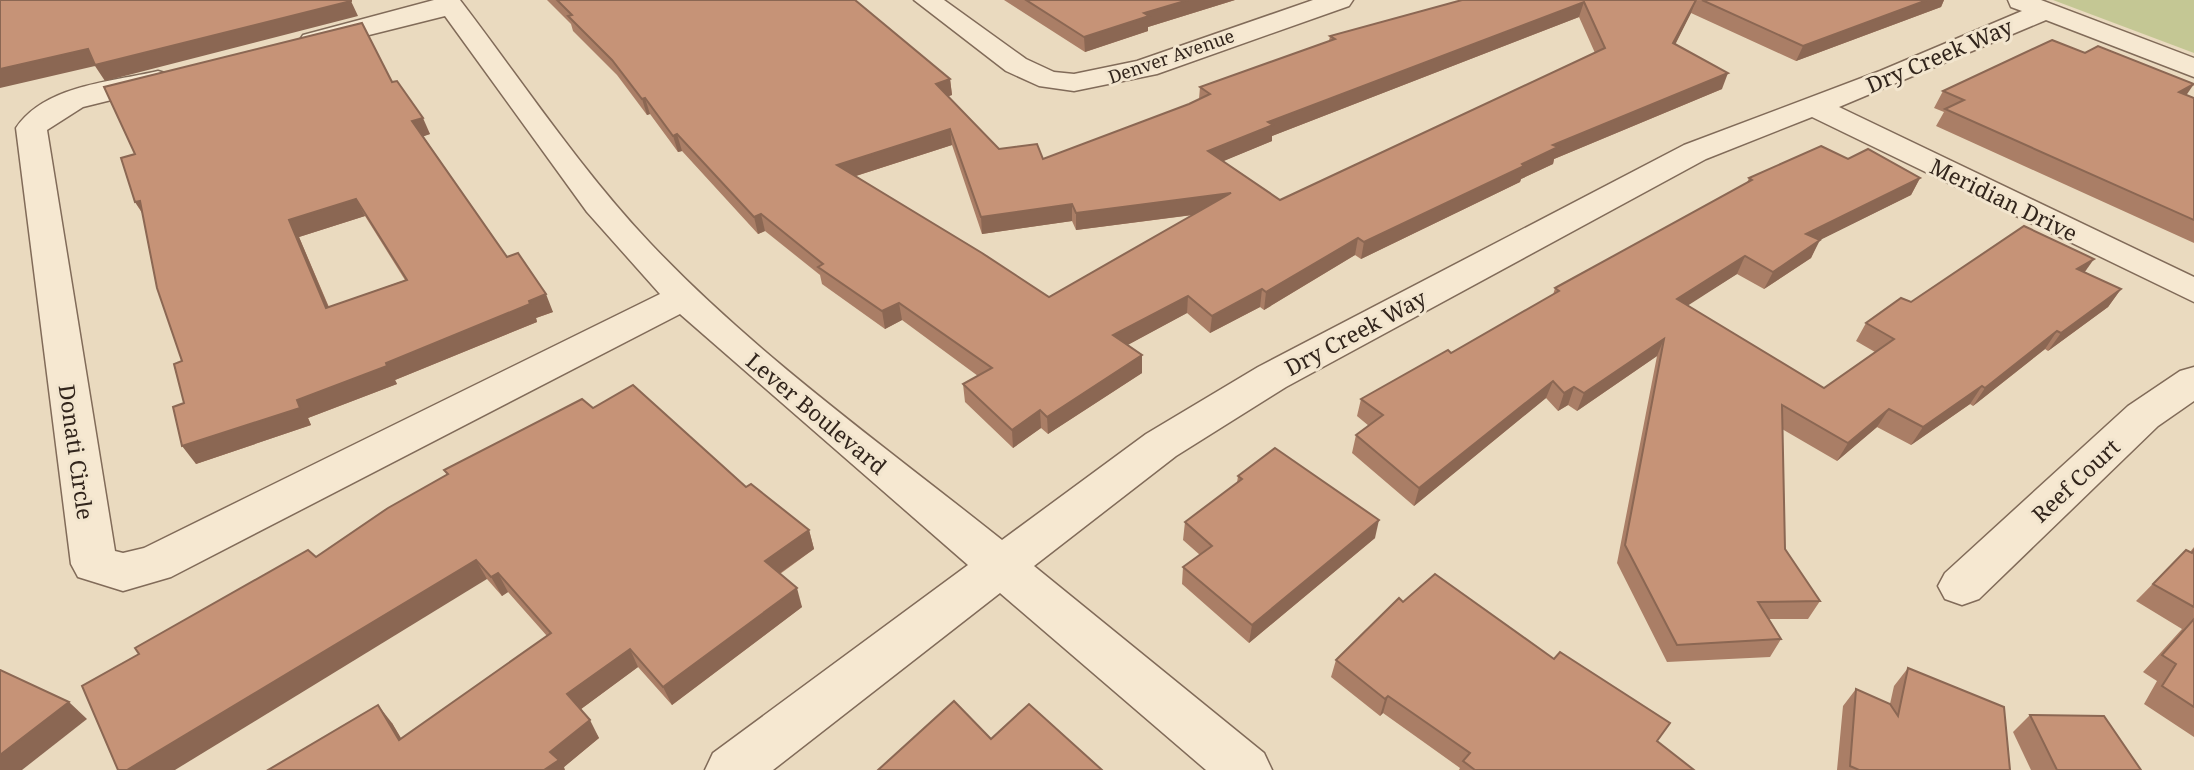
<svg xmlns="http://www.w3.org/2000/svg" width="2194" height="770" viewBox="0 0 2194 770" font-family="'Noto Serif',serif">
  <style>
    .green { fill: #c4c794 }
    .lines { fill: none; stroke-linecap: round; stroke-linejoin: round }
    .minor-casing { stroke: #816b59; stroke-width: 3 }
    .minor { fill: #f6e8d1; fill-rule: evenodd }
    .wall { fill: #aa7e66; fill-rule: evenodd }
    .shaded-wall { fill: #8b6753 }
    .building { fill: #c69377; stroke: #8b6753; stroke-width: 2; fill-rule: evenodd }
    .labels { text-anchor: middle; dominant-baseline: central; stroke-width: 6; stroke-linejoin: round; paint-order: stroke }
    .far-street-label { font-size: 18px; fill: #32251c; stroke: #f2e5ce }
    .street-label { font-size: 22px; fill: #32251c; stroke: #f2e5ce }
  </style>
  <rect width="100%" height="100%" fill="#eadabf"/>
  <path class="green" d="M 2053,0 L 2194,0 L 2194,53 Z"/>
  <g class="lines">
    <defs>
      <g id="minor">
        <path d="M 434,0 L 460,0 C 522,81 580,169 650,243 C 755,354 883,445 1002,540 L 1146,434 L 1258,367 L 1684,145 L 1880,71 L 2022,11 L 2011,7 L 2008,0 L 2041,0 L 2194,58 L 2194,77 L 2046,20 L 1839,107 L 2194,277 L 2194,302 L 1812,117 L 1706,159 L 1286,387 L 1176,456 L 1034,566 L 1264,753 L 1272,770 L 1206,770 L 1000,593 L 773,770 L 705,770 L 713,753 L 968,565 L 680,314 L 171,577 L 123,591 L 78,577 L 71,564 L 16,128 C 45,85 111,82 158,71 L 168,74 L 173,80 L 168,86 L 83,107 L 47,130 L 115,551 L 123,553 L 144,548 L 660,294 L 587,212 L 445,16 L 313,49 L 303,47 L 299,41 L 303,35 Z"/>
        <path d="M 914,0 L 944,0 L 1026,59 L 1054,72 L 1074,74 L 1137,61 L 1313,0 L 1353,0 L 1349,6 L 1157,74 L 1074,91 L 1039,86 L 1006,71 Z"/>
        <path d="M 2194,367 L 2194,401 L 2158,426 L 1979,599 L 1962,605 L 1945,599 L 1938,586 L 1945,573 L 2128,406 L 2180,371 Z"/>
      </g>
    </defs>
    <use href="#minor" class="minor-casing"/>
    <use href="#minor" class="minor"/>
  </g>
  <g class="wall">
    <path d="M 547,0 L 855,0 L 950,79 L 952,95 L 948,96 L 999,149 L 1043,159 L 1189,104 L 1199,99 L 1200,87 L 1329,41 L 1330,36 L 1462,0 L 1944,0 L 1941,7 L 1796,61 L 1691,13 L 1675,44 L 1722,89 L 1554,159 L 1553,164 L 1521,179 L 1520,182 L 1361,259 L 1355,255 L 1264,310 L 1260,307 L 1210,333 L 1187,313 L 1127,345 L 1142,355 L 1142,373 L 1048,434 L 1041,428 L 1013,448 L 965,402 L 963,384 L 978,376 L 902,320 L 885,329 L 822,284 L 820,275 L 765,231 L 758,234 L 682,151 L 678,152 L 650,114 L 647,115 L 617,75 L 573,31 L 571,24 ZM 1579,17 L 1595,53 L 1280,200 L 1223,161 L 1272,141 L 1272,136 ZM 952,145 L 982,234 L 1072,221 L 1076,230 L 1193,215 L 1049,297 L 856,176 Z"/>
    <path d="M 1004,0 L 1235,0 L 1148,27 L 1148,31 L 1085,52 Z"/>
    <path d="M 392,82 L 430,134 L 423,136 L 507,257 L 553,312 L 536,318 L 537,322 L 395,380 L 397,384 L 308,418 L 311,425 L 196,464 L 184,403 L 182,361 L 142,213 L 135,202 ZM 365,216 L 405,280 L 329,307 L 299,237 Z"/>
    <path d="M 1943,91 L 2186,95 L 2194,98 L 2194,243 L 1936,126 L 1944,112 L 1934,108 Z"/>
    <path d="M 1848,159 L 1920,178 L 1911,195 L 1819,240 L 1811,258 L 1764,289 L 1737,274 L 1687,305 L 1824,388 L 1875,352 L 1856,341 L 1866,323 L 1911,302 L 2085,272 L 2121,289 L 2108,307 L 2048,351 L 2045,349 L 1973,406 L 1970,404 L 1911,445 L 1877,427 L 1837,461 L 1782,429 L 1785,549 L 1820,601 L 1808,619 L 1769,619 L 1781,639 L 1770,657 L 1667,662 L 1617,563 L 1657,356 L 1577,411 L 1568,405 L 1558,411 L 1546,398 L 1414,506 L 1352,453 L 1356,435 L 1369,426 L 1357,416 L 1361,399 L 1451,353 L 1553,295 L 1555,288 L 1747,183 L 1749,178 Z"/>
    <path d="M 593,408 L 746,487 L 809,530 L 814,549 L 780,574 L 802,607 L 672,705 L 638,667 L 581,709 L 599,738 L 564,767 L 268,770 L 392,723 L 401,739 L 547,636 L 508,592 L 502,596 L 487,579 L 316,557 L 447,475 L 444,470 Z"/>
    <path d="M 1238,476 L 1375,538 L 1249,643 L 1182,584 L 1183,567 L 1200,555 L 1183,540 L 1185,522 L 1237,483 Z"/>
    <path d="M 2194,547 L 2194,737 L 2144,704 L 2157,681 L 2143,672 L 2182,629 L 2136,601 L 2186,550 L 2190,552 Z"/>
    <path d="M 1403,602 L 1658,742 L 1694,770 L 1459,770 L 1460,768 L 1383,713 L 1380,716 L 1331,677 L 1336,660 Z"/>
    <path d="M 1908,668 L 2010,770 L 1837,770 L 1843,706 L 1856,689 L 1890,704 L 1894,686 Z"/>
    <path d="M 2030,715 L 2141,770 L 2031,770 L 2013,732 Z"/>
  </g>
  <g class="shaded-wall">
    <path d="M 1188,0 L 1235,0 L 1148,27 L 1148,31 L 1085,52 L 1084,37 L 1144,13 Z"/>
    <path d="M 1696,0 L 1691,13 L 1668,59 L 1673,43 Z"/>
    <path d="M 1927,0 L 1944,0 L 1941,7 L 1796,61 L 1803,46 Z"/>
    <path d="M 351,1 L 358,16 L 105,81 L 95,66 L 0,88 L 0,69 L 88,49 Z"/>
    <path d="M 1584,2 L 1579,17 L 1272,136 L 1272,141 L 1207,168 L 1208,151 L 1268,122 Z"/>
    <path d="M 1728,73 L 1722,89 L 1554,159 L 1553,164 L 1521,179 L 1520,182 L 1361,259 L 1364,242 L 1553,145 Z"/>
    <path d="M 950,79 L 952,95 L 938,100 L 936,84 Z"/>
    <path d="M 2194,84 L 2183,100 L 2179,92 Z"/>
    <path d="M 645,98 L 650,114 L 647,115 L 642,99 Z"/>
    <path d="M 423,118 L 430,134 L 419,138 L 412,121 Z"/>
    <path d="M 950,129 L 952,145 L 840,181 L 837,165 Z"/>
    <path d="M 677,134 L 682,151 L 678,152 L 673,136 Z"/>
    <path d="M 1920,178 L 1911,195 L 1798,251 L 1806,234 Z"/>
    <path d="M 1231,193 L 1230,210 L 1076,230 L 1076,213 Z"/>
    <path d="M 356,199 L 365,216 L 299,237 L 336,325 L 326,308 L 289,220 Z"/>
    <path d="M 140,201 L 147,219 L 135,202 Z"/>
    <path d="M 1072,204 L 1072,221 L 982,234 L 981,217 Z"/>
    <path d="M 761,214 L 765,231 L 758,234 L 754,217 Z"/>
    <path d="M 1358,238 L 1355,255 L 1264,310 L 1266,292 Z"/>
    <path d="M 1820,240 L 1811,258 L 1764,289 L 1773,272 Z"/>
    <path d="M 1745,256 L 1737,274 L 1670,317 L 1677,299 Z"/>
    <path d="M 2094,259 L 2082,276 L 2077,269 Z"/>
    <path d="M 1262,289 L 1260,307 L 1210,333 L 1212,316 Z"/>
    <path d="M 2121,289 L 2108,307 L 2048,351 L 2061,333 Z"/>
    <path d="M 546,294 L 553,312 L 536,318 L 537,322 L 395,380 L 397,384 L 308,418 L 311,425 L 196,464 L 182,446 L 297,400 Z"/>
    <path d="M 1188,296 L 1187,313 L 1113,353 L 1113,335 Z"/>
    <path d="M 899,303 L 902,320 L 885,329 L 882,311 Z"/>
    <path d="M 2057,331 L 2045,349 L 1973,406 L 1985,388 Z"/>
    <path d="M 1664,339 L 1657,356 L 1577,411 L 1584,393 Z"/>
    <path d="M 1142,355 L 1142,373 L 1048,434 L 1047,417 Z"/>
    <path d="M 1553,381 L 1546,398 L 1414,506 L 1419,488 Z"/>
    <path d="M 1982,386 L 1970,404 L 1911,445 L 1923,427 Z"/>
    <path d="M 1574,387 L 1568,405 L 1558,411 L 1564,393 Z"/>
    <path d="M 1889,409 L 1877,427 L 1837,461 L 1848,443 Z"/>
    <path d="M 1040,410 L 1041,428 L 1013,448 L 1012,430 Z"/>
    <path d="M 1379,520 L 1375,538 L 1249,643 L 1252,625 Z"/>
    <path d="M 809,530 L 814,549 L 770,580 L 765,561 Z"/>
    <path d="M 476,560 L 487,579 L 175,770 L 127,770 Z"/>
    <path d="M 498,573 L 508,592 L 502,596 L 491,577 Z"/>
    <path d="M 797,588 L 802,607 L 672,705 L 663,687 Z"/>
    <path d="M 630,649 L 638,667 L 577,712 L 567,694 Z"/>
    <path d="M 1388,696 L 1383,713 L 1380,716 L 1385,699 Z"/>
    <path d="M 69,702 L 87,719 L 22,770 L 0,770 L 0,755 Z"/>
    <path d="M 378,705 L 392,723 L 413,758 L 399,740 Z"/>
    <path d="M 590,720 L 599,738 L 564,767 L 565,770 L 544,770 L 550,752 Z"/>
  </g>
  <g class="building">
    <path d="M 0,0 L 351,0 L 351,1 L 95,65 L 88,49 L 0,69 Z"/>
    <path d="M 557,0 L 855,0 L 950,79 L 936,84 L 999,149 L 1037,144 L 1043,159 L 1189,104 L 1210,94 L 1200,87 L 1335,39 L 1330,36 L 1462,0 L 1696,0 L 1673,43 L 1728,73 L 1553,145 L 1558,147 L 1522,164 L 1524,166 L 1364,242 L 1358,238 L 1266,292 L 1262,289 L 1212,316 L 1188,296 L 1113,335 L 1142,355 L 1047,417 L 1040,410 L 1012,430 L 963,384 L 992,368 L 899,303 L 882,311 L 818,267 L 823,264 L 761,214 L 754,217 L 677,134 L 673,136 L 645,98 L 642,99 L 612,60 L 568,16 L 572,15 ZM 1584,2 L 1605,48 L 1280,200 L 1208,151 L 1273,125 L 1268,122 ZM 950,129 L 981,217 L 1072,204 L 1076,213 L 1231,193 L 1049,297 L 982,253 L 837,165 Z"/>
    <path d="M 1026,0 L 1188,0 L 1144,13 L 1149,16 L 1084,37 Z"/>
    <path d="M 1702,0 L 1927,0 L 1803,46 Z"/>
    <path d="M 362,23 L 392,82 L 397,81 L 423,118 L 412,121 L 507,257 L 518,253 L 546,294 L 529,301 L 530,304 L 386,363 L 387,366 L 297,400 L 300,408 L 182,446 L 173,407 L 184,403 L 174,364 L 182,361 L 157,288 L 140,201 L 135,202 L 121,158 L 135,154 L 104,87 ZM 356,199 L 407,280 L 326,308 L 289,220 Z"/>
    <path d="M 2052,40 L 2085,53 L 2098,46 L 2194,84 L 2179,92 L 2194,98 L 2194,220 L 1945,109 L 1964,100 L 1943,91 Z"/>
    <path d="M 1821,146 L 1848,159 L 1868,149 L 1920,178 L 1806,234 L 1820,240 L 1773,272 L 1745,256 L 1677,299 L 1824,388 L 1894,339 L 1866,323 L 1901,298 L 1911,302 L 2024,226 L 2094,259 L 2077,269 L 2121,289 L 2061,333 L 2057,331 L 1985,388 L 1982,386 L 1923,427 L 1889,409 L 1848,443 L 1782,405 L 1785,549 L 1820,601 L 1758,602 L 1781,639 L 1677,645 L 1625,545 L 1664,339 L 1584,393 L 1574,387 L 1564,393 L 1553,381 L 1419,488 L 1356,435 L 1383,415 L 1361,399 L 1448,350 L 1451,353 L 1559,291 L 1555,288 L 1752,180 L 1749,178 Z"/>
    <path d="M 633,385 L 746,487 L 751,484 L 809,530 L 765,561 L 797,588 L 663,687 L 630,649 L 567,694 L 590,720 L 550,752 L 559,760 L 544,770 L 268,770 L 378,705 L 399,740 L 551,633 L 498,573 L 491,577 L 476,560 L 127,770 L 118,770 L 82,686 L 139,654 L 135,648 L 308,550 L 316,557 L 388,508 L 448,474 L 444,470 L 582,399 L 593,408 Z"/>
    <path d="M 1275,448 L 1379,520 L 1252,625 L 1183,567 L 1212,546 L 1185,522 L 1242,479 L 1238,476 Z"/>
    <path d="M 2186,550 L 2192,553 L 2194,550 L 2194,607 L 2153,584 Z"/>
    <path d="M 1435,574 L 1554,659 L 1560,652 L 1670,723 L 1657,741 L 1694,770 L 1475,770 L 1463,761 L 1470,753 L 1388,696 L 1385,699 L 1336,660 L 1399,598 L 1403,602 Z"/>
    <path d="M 2194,619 L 2194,707 L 2162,686 L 2176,664 L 2162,655 Z"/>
    <path d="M 1908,668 L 2004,707 L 2010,770 L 1859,770 L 1850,766 L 1856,689 L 1890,704 L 1898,716 Z"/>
    <path d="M 0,670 L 69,702 L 0,755 Z"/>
    <path d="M 954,701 L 991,739 L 1029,704 L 1102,770 L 878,770 Z"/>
    <path d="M 2030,715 L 2104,716 L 2141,770 L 2057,770 Z"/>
  </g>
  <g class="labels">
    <g class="far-street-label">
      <text transform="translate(1171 56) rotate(-19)">Denver Avenue</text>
    </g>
    <g class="street-label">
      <text transform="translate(1939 55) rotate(-23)">Dry Creek Way</text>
      <text transform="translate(2004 199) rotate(26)">Meridian Drive</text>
      <text transform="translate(1355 332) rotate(-28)">Dry Creek Way</text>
      <text transform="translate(817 413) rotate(40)">Lever Boulevard</text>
      <text transform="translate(77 452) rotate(82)">Donati Circle</text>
      <text transform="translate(2075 480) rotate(-43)">Reef Court</text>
    </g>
  </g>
</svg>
